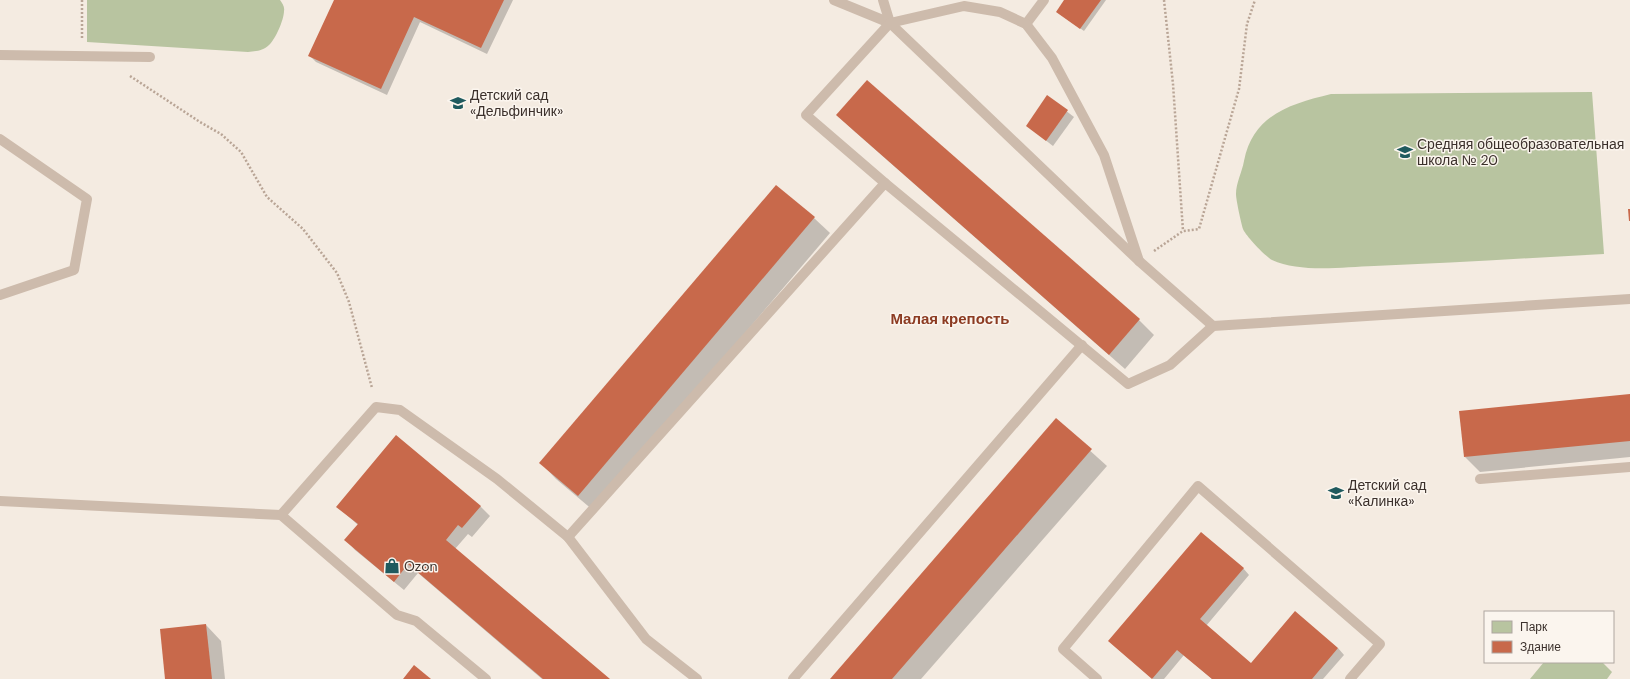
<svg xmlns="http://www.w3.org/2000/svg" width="1630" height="679" viewBox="0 0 1630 679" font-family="'DM Sans',sans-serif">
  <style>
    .green { fill: #b8c4a0 }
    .shadow { fill: #0003 }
    .building { fill: #c8694b }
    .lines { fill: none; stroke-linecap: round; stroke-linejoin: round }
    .path { stroke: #b9a596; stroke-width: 2.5; stroke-dasharray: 2 2; stroke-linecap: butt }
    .service { stroke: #cdbbac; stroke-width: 10 }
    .labels { text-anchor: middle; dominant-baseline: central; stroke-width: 3; stroke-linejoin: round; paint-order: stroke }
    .poi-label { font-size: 14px; fill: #3b302b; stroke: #fbf5ee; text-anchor: start }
    .neighbourhood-label { font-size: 15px; font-weight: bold; fill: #8c3b22; stroke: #fbf5ee }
  </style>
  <rect width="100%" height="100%" fill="#f4ebe1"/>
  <g class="green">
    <path d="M 87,0 L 280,0 C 282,3 285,7 284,11 C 284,20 275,40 269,45 C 263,51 256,51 248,52 L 87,42 Z"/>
    <path d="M 1592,92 L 1604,254 C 1527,258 1451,263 1374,266 C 1343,267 1300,273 1272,260 C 1266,257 1245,235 1243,229 C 1241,222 1236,200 1236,194 C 1236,183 1242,172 1244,161 C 1253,115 1290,104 1331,94 Z"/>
    <path d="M 1544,662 L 1602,662 L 1612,672 L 1607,679 L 1530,679 Z"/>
  </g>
  <g class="shadow">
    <path d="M 335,0 L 513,0 L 487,54 L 420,22 L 387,95 L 316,62 L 310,56 Z"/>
    <path d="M 1066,0 L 1106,0 L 1084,31 L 1057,12 Z"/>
    <path d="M 867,81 L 1139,320 L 1154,335 L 1125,369 L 853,130 L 837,115 Z"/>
    <path d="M 1048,97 L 1074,117 L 1053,146 L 1027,126 Z"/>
    <path d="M 776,186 L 814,218 L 830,233 L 594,511 L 556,479 L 541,463 Z"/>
    <path d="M 1630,395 L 1630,457 L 1480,472 L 1465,457 Z"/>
    <path d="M 1056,420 L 1107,466 L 921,679 L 831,679 Z"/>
    <path d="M 480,506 L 490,516 L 472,537 L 468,534 L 455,549 L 609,679 L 542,679 L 418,573 L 404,590 L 355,550 L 346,540 L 358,525 L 338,507 Z"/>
    <path d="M 1243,568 L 1249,575 L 1206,626 L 1251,664 L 1338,648 L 1344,655 L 1323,679 L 1212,679 L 1184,655 L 1164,679 L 1153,679 L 1116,647 Z"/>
    <path d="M 206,625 L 221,641 L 225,679 L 166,679 Z"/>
  </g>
  <g class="building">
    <path d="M 334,0 L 504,0 L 481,48 L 414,17 L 381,89 L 308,56 Z"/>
    <path d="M 1064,0 L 1101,0 L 1080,29 L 1056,12 Z"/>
    <path d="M 867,80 L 1140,319 L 1109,355 L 836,115 Z"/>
    <path d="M 1047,95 L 1068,110 L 1046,141 L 1026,126 Z"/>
    <path d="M 776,185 L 815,217 L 578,496 L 539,463 Z"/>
    <path d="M 1628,209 L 1630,209 L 1630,221 L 1629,221 Z"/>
    <path d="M 1630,394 L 1630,441 L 1464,457 L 1459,411 Z"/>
    <path d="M 1056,418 L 1092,449 L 892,679 L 830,679 Z"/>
    <path d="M 396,435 L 481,506 L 462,528 L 458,525 L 446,540 L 610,679 L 543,679 L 408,564 L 394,582 L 344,540 L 358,524 L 336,507 Z"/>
    <path d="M 1201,532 L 1244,568 L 1200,619 L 1251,663 L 1295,611 L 1338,648 L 1312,679 L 1212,679 L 1177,650 L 1152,679 L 1108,641 Z"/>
    <path d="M 206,624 L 212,679 L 165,679 L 160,629 Z"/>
    <path d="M 414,665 L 431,679 L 403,679 Z"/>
  </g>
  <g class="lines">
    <g class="path">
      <path d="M 82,0 L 82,38"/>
      <path d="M 1164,0 L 1173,84 L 1183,231"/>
      <path d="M 130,76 L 200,122 L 221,134 L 241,152 L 267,197 L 303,229 L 337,273 L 349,302 L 372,388"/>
      <path d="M 1154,251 L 1183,231 L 1199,229 L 1239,89 L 1247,24 L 1255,0"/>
    </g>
    <g class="service">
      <path d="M 834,0 L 890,23 L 1139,261 L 1213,326"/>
      <path d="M 883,0 L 890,23"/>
      <path d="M 1026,24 L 1044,0"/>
      <path d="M 0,55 L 150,57"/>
      <path d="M 0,139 L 87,199 L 74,270 L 0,295"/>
      <path d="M 885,183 L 806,115 L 890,23 L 964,6 L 1000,12 L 1026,24 L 1052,58 L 1104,155 L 1139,261"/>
      <path d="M 1480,479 L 1630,467"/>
      <path d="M 0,501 L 281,515 L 397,615 L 416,621 L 486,679"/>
      <path d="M 281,515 L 376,407 L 400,410 L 497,479 L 568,537 L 646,639 L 697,679"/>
      <path d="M 568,537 L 885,183 L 1128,384 L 1170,365 L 1213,326 L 1630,299"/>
      <path d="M 793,679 L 1082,345"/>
      <path d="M 1097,679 L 1063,649 L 1198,486 L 1380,644 L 1350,679"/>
    </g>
  </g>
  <defs>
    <symbol id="school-bare" viewBox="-9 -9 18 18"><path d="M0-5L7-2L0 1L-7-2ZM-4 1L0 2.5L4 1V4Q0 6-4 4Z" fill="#1f5a5e" stroke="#fbf5ee" stroke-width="2.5" paint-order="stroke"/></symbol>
    <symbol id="shop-bare" viewBox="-9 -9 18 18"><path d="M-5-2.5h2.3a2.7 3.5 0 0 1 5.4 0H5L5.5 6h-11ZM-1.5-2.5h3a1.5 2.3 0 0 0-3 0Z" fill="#1f5a5e" stroke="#fbf5ee" stroke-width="2.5" paint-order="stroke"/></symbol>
  </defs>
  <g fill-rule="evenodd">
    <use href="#school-bare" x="447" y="92" width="22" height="22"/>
    <use href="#school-bare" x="1394" y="141" width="22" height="22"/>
    <use href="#school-bare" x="1325" y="482" width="22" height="22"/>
    <use href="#shop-bare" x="381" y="555" width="22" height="22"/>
  </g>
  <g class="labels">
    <g class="poi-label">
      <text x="470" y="95">Детский сад<tspan x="470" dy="16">«Дельфинчик»</tspan></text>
      <text x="1417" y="144">Средняя общеобразовательная<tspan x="1417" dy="16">школа № 20</tspan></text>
      <text x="1348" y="485">Детский сад<tspan x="1348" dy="16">«Калинка»</tspan></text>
      <text x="404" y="566">Ozon</text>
    </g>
    <g class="neighbourhood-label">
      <text x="950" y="319">Малая крепость</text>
    </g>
  </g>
  <rect x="1484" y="611" width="130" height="52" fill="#fbf5ee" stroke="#aea6a0"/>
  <rect x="1492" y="621" width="20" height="12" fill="#b8c4a0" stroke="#aea6a0"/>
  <text x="1520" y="631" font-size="12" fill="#3b302b">Парк</text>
  <rect x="1492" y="641" width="20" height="12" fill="#c8694b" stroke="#aea6a0"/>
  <text x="1520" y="651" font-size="12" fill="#3b302b">Здание</text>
</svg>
